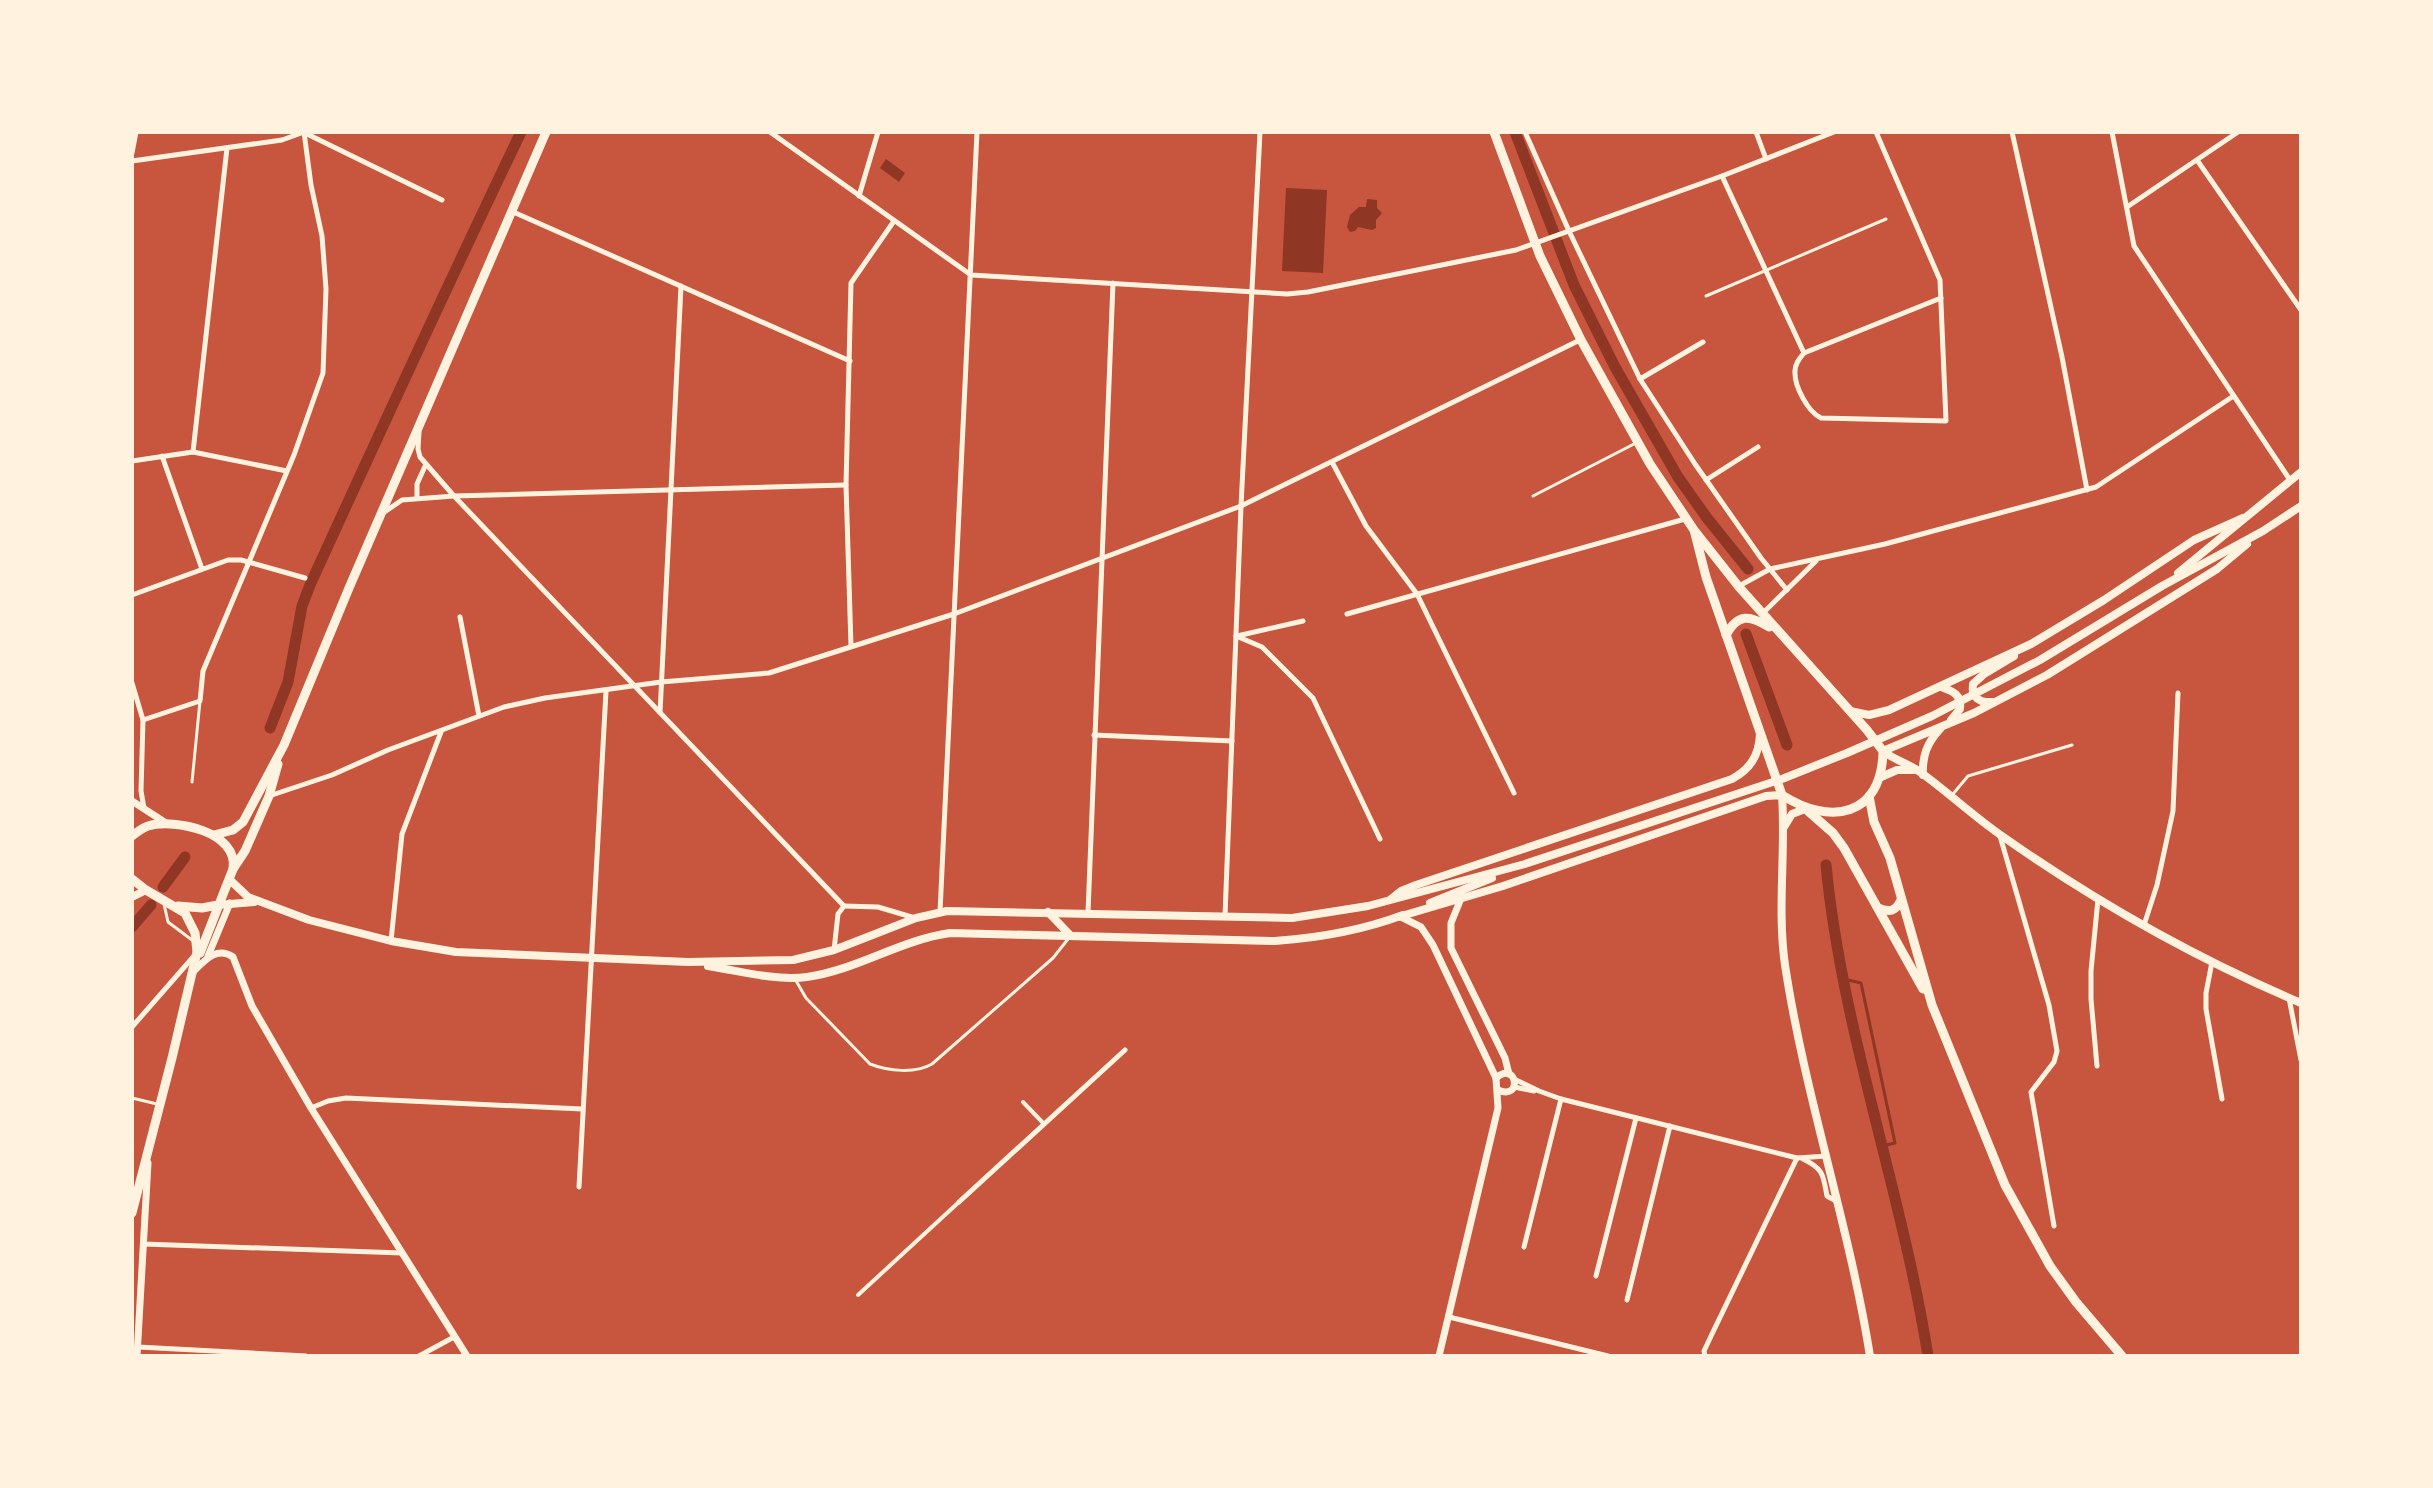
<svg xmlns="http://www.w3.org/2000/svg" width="2433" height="1488" viewBox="0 0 2433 1488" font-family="'IBM Plex Sans',sans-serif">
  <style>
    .water { fill: #8f3625 }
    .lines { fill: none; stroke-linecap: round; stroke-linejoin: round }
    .stream { stroke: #8f3625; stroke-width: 3 }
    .canal { stroke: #8f3625; stroke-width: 11 }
    .service { stroke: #fff3e0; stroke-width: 3 }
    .pedestrian { stroke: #fff3e0; stroke-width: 4 }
    .minor { stroke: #fff3e0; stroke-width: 5 }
    .tertiary { stroke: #fff3e0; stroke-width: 7 }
    .secondary { stroke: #fff3e0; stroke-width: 8 }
    .primary { stroke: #fff3e0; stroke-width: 9 }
  </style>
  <rect width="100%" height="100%" fill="#c8553d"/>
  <g class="water">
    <path d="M 886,159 L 905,173 L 899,182 L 880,168 Z"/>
    <path d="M 1286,188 L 1327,190 L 1323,273 L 1282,271 Z"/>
    <path d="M 1367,199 L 1377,200 L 1377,208 L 1382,213 L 1376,220 L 1376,228 L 1372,230 L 1358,227 L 1355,231 L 1350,232 L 1347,227 L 1350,215 L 1359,207 L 1366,207 Z"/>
  </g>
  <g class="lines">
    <g class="stream">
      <path d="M 406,378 L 406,368 L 436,309"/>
      <path d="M 1844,979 L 1861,983 L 1895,1143 L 1882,1146"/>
    </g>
    <g class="canal">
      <path d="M 1515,132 L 1574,285 L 1615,367 L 1678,477 L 1707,518 L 1748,569"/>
      <path d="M 1746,634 L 1787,745"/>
      <path d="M 270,728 L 288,682 L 302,606 L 310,585 C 379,434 449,282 521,132"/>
      <path d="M 1826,865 C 1842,1031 1902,1191 1928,1356"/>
      <path d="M 163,887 L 185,857"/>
      <path d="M 132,927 L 151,905"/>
    </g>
    <g class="service">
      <path d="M 1706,296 L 1886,219"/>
      <path d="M 1533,496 L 1634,444"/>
      <path d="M 192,782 L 200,701"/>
      <path d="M 1953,794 L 1968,776 L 2072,745"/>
      <path d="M 164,904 L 168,922 L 192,940"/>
      <path d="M 795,979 L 806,998 L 870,1064 C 888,1071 915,1074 932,1064 L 1053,958 L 1068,939"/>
      <path d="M 132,1098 L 157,1104"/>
    </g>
    <g class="pedestrian">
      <path d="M 1023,1102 L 1044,1124"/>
      <path d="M 858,1295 L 959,1202"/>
    </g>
    <g class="minor">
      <path d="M 770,132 L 971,275 L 1287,294 L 1308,292 L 1516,250 L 1722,176 L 1834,132"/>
      <path d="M 1525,132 L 1569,231 L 1640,379 L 1695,464 L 1761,558 L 1787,590"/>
      <path d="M 1756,132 L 1766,159"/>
      <path d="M 2012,132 L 2062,357 L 2087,490"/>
      <path d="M 2112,132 L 2134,246 L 2290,480"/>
      <path d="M 305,133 L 442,200"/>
      <path d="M 132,153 L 136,132"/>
      <path d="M 2197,160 L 2301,310"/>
      <path d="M 132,161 L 282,140 L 304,132"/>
      <path d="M 1722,176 L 1804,353"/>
      <path d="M 859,196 L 878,132"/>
      <path d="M 2127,207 L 2238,132"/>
      <path d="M 511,211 L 850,361"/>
      <path d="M 1804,353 C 1800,358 1795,363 1795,371 C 1794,386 1808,412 1821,418 L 1946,421 L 1940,280 L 1876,132"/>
      <path d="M 1804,353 L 1941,298"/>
      <path d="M 1640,379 L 1703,342"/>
      <path d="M 419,432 L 418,449 L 420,457 L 454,496 L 844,906"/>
      <path d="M 193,452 L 227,148"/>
      <path d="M 162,456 L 202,569"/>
      <path d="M 132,461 L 193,452 L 287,471"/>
      <path d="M 1332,462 L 1366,526 L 1417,594 L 1514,793"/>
      <path d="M 1706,480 L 1758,447"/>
      <path d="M 417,498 L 417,484 L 426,464"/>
      <path d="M 383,513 L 402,500 L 454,496 L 846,485"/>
      <path d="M 1739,586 L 1770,569 L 1885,544 L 2096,487 L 2232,397"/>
      <path d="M 132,595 L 228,560 L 241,560 L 305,578"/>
      <path d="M 1763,613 L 1816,561"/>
      <path d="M 1347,614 L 1685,519"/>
      <path d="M 460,617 L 479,716"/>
      <path d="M 1236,636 L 1262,647 L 1313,698 L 1380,839"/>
      <path d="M 1237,636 L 1303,621"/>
      <path d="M 851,646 L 846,485 L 851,283 L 894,221"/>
      <path d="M 132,683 L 143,720 L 141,791 L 144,808"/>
      <path d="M 660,713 L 681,286"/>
      <path d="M 143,720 L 200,701 L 203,671 L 294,455 L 323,373 L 326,289 L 322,236 L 311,185 L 304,132"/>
      <path d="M 1094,735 L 1232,741"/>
      <path d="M 269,796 L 332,775 L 388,750 L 504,707 L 545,698 L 661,682 L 769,673 L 954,614 L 1241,506 L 1580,340"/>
      <path d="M 2000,836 L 2049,1005 L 2057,1051 L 2054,1062 L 2031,1092 L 2054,1226"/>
      <path d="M 844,906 L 878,907 L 915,918"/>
      <path d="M 940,912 L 977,132"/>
      <path d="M 1088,913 L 1113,283"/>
      <path d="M 1225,916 L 1241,506 L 1260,132"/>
      <path d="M 2144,925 L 2157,885 L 2173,811 L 2178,693"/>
      <path d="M 391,941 L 402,834 L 441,732"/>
      <path d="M 834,950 L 838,914 L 844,906"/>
      <path d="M 2212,962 L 2206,993 L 2206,1009 L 2222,1099"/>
      <path d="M 2289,998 L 2301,1060"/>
      <path d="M 132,1027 L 194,956"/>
      <path d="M 2097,1066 L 2091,999 L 2091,971 L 2098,899"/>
      <path d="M 1514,1079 L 1539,1091 L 1561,1099 L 1797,1158 L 1827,1156"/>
      <path d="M 1514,1087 L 1534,1091"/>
      <path d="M 311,1108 L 328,1101 L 346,1098 L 582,1109"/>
      <path d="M 1803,1159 C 1824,1169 1823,1175 1827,1196 L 1836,1201"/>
      <path d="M 579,1187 L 606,691"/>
      <path d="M 959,1202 L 1125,1050"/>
      <path d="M 143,1244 L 402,1253"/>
      <path d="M 1524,1247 L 1561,1099"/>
      <path d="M 1596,1276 L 1636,1118"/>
      <path d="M 1627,1300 L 1670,1126"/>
      <path d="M 1449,1317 L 1608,1356"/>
      <path d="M 138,1347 L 306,1356"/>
      <path d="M 419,1356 L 454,1337"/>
      <path d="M 1705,1356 L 1704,1351 L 1712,1334 L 1797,1158"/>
    </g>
    <g class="tertiary">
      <path d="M 132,801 L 166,823"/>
      <path d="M 1462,896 L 1451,923 L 1451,948 L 1505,1058 L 1509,1074"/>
      <path d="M 1401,917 L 1421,927 L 1433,945 L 1496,1078 L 1498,1108 L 1439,1356"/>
      <path d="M 208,956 L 230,903"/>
      <path d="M 194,971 C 205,960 217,946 233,957 L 252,1006 L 311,1108 L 467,1356"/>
      <path d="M 1496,1078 C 1517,1060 1523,1101 1498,1090"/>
      <path d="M 137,1356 L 148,1163"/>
    </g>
    <g class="secondary">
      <path d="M 2247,544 L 2217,569 L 2047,675 L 1974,713 L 1883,751 C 1894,760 1908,763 1920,772 C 1948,792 1973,816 2002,836 C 2096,902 2195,958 2301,1003"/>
      <path d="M 2178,573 L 2301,472"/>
      <path d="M 1941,687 C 1953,691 1962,695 1960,709 L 1951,720"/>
      <path d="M 1992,702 C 1979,703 1971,697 1973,684 L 1984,674 L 2014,656"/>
      <path d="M 1850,711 L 1869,715 L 1889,710 L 2031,644 L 2104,600 L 2194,540 L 2243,518"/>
      <path d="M 1923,775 C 1922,756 1927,743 1940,729"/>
      <path d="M 1879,778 L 1897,770 L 1913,770"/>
      <path d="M 1784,827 L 1792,814 L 1805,809"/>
      <path d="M 229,879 L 248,897 L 309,920 L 391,941 L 456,952 L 688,962 L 793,960 L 834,950 L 916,918 L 947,911 L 1292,918 L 1368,906 L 1525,864 L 1782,779 L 1847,753 L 1932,716 L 2040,660 L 2162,586 L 2263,531 L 2301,506"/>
      <path d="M 132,897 L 146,890"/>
      <path d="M 1391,899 L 1401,891 L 1416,885 L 1732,779 C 1750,769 1759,756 1760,734"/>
      <path d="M 1430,903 L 1492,878"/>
      <path d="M 218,905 L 254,902"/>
      <path d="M 1048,912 L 1070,935"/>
      <path d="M 1398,917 L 1503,886 L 1766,796 L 1782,795 C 1786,851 1777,909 1785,965 C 1805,1097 1849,1224 1870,1356"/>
      <path d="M 708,966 C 740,971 774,981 807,977 C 857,970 900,940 950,933 L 1275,941 C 1317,938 1363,930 1403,915"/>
    </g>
    <g class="primary">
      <path d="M 1494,132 L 1540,256 L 1581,340 L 1650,464 L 1694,530 L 1739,587 L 1867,730 L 1883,751 C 1882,817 1830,826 1782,795 L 1706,577 L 1694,530"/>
      <path d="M 1726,635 C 1738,613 1750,615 1769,627"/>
      <path d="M 1869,796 L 1874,822 L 1890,858 L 1932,1005 L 2005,1185 L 2050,1266 L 2076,1302 L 2122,1356"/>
      <path d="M 1808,811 L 1833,833 L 1844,848 L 1923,989"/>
      <path d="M 214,835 L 233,830 L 243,822 L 284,745 L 349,588 L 546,132"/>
      <path d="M 132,836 C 137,832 142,828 148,826 C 175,818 239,832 233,869"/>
      <path d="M 132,879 L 146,890 L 185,913 L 195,933 L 197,952 L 172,1058 L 132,1213"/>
      <path d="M 178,906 L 202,908 L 218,905"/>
      <path d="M 1878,908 C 1890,913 1896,911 1901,900"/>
      <path d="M 200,953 L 233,869 L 245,851 L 269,796 L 278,764"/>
    </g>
  </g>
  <rect width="2433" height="1488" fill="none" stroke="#fff3e0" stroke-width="268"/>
</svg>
